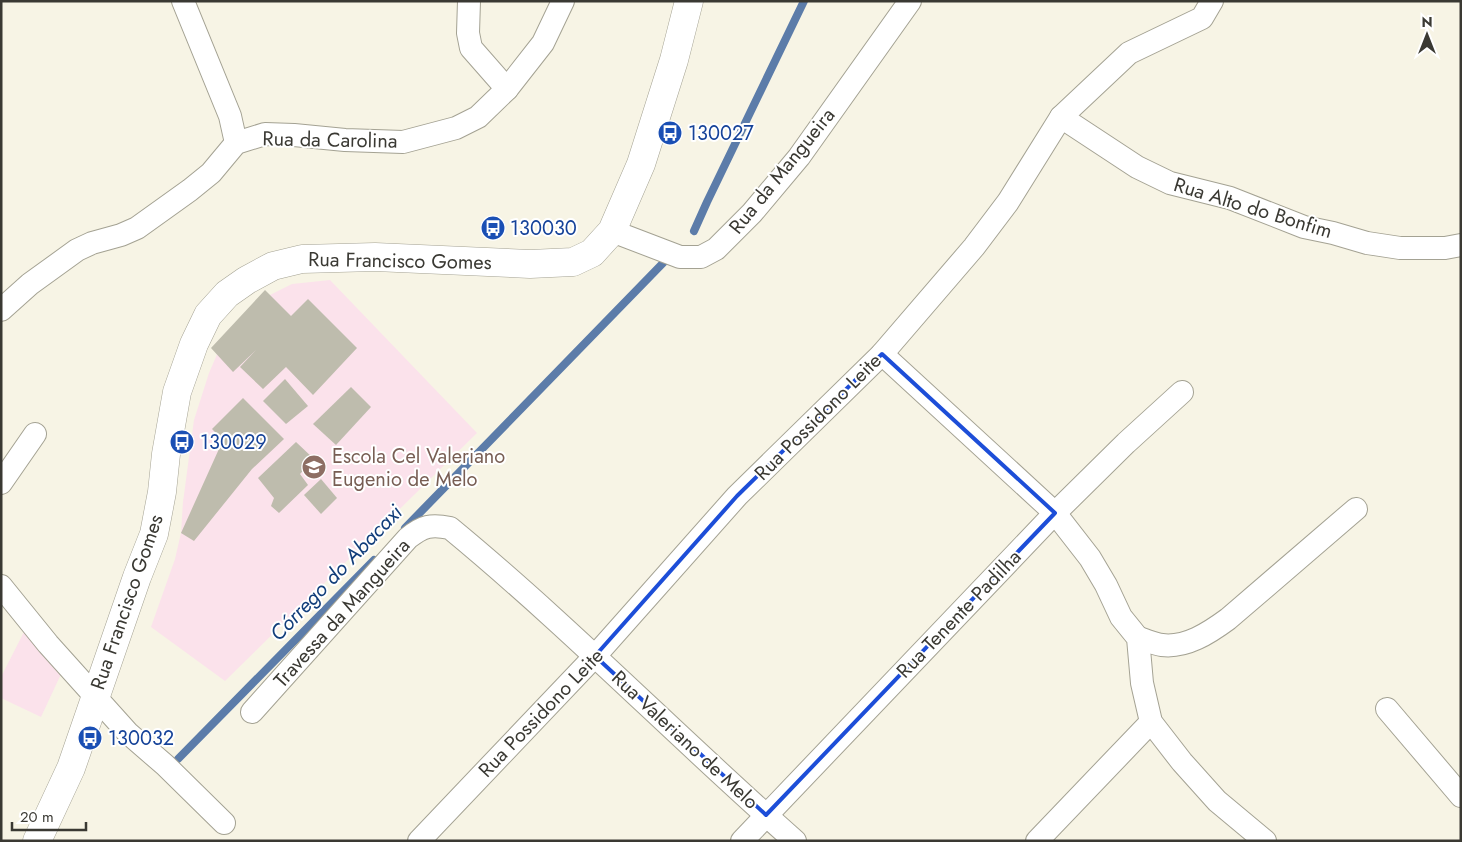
<svg xmlns="http://www.w3.org/2000/svg" width="1462" height="842" viewBox="0 0 1462 842" font-family="Jost,sans-serif">
  <style>
    .education { fill: #fbe2eb }
    .lines { fill: none; stroke-linecap: round; stroke-linejoin: round }
    .stream { stroke: #5c7ca9; stroke-width: 8 }
    .building { fill: #bebcad }
    .minor-casing { stroke: #a4a293; stroke-width: 24 }
    .tertiary-casing { stroke: #a4a293; stroke-width: 29 }
    .minor { stroke: #fff; stroke-width: 22 }
    .tertiary { stroke: #fff; stroke-width: 28 }
    .marked { fill: none; stroke: #1d4ed8; stroke-width: 4; stroke-linejoin: round }
    .labels { text-anchor: middle; dominant-baseline: central; stroke-width: 4; stroke-linejoin: round; paint-order: stroke }
    .transit-label { font-size: 20px; fill: #164399; stroke: #fff; text-anchor: start }
    .street-label { font-size: 20px; fill: #3a3933; stroke: #fff }
    .education-label { font-size: 20px; fill: #785e54; stroke: #fff; text-anchor: start }
    .water-label { font-size: 21px; font-style: italic; fill: #123e7a; stroke: #fff }
  </style>
  <rect width="100%" height="100%" fill="#f7f4e5"/>
  <g class="education">
    <path d="M 330,280 L 477,433 L 225,681 L 151,627 L 175,559 L 181,533 L 183,502 L 194,420 L 209,373 L 227,331 L 266,297 L 292,284 Z"/>
    <path d="M 26,628 L 62,672 L 41,717 L 1,698 L 1,677 Z"/>
  </g>
  <g class="lines">
    <g class="stream">
      <path d="M 694,231 L 707,202 L 804,1"/>
      <path d="M 405,528 L 665,261"/>
      <path d="M 178,759 L 374,560"/>
    </g>
  </g>
  <g class="building">
    <path d="M 265,290 L 291,316 L 308,299 L 357,348 L 313,395 L 286,367 L 263,389 L 240,367 L 256,350 L 233,372 L 211,348 Z"/>
    <path d="M 285,379 L 308,406 L 286,424 L 263,401 Z"/>
    <path d="M 351,387 L 371,407 L 336,445 L 313,424 Z"/>
    <path d="M 243,398 L 284,439 L 252,469 L 194,541 L 181,533 L 223,440 L 212,429 Z"/>
    <path d="M 296,442 L 314,459 L 300,474 L 308,485 L 279,513 L 271,506 L 274,498 L 258,478 Z"/>
    <path d="M 321,479 L 337,498 L 321,514 L 304,495 Z"/>
  </g>
  <g class="lines">
    <defs>
      <g id="minor">
        <path d="M 183,1 L 230,116 L 236,143"/>
        <path d="M 469,1 L 468,33 L 471,48 L 507,89"/>
        <path d="M 1061,117 L 1137,167 L 1170,183 L 1230,198 L 1304,227 L 1333,233 L 1367,243 L 1400,248 L 1445,248 L 1461,245"/>
        <path d="M 612,231 L 680,257 L 701,257 L 716,249 L 752,213 L 799,157 L 910,1"/>
        <path d="M 1,310 L 30,284 L 77,250 L 92,243 L 121,235 L 137,228 L 190,190 L 211,173 L 236,143 L 265,134 L 294,135 L 345,140 L 403,142 L 456,128 L 478,117 L 507,89 L 543,43 L 563,1"/>
        <path d="M 882,354 L 1055,513 L 1090,558 L 1106,585 L 1121,617 L 1138,638 L 1142,683 L 1151,722 L 1182,762 L 1217,801 L 1265,841"/>
        <path d="M 1,483 L 35,434"/>
        <path d="M 1,586 L 48,644 L 128,733 L 165,765 L 224,823"/>
        <path d="M 1138,638 C 1146,640 1154,644 1162,645 C 1186,648 1209,633 1228,619 L 1356,509"/>
        <path d="M 1387,709 L 1461,796"/>
        <path d="M 252,712 L 408,538 C 423,526 431,524 450,528 C 570,627 678,738 795,841"/>
        <path d="M 419,841 L 595,656 L 737,496 L 882,354 L 974,247 L 1008,202 L 1061,117 L 1129,53 L 1202,18 L 1212,1"/>
        <path d="M 742,841 L 1055,513 L 1126,443 L 1182,392"/>
        <path d="M 1037,841 L 1151,722"/>
      </g>
      <path id="tertiary" d="M 37,841 L 71,768 L 137,577 L 154,534 L 162,492 L 166,454 L 177,392 L 194,344 L 208,315 L 227,294 L 247,280 L 273,266 L 302,259 L 375,257 L 530,264 L 573,262 L 592,253 L 612,231 L 641,164 L 674,60 L 689,1"/>
    </defs>
    <use href="#minor" class="minor-casing"/>
    <use href="#tertiary" class="tertiary-casing"/>
    <use href="#minor" class="minor"/>
    <use href="#tertiary" class="tertiary"/>
  </g>
  <path class="marked" d="M 882,354 L 1055,513 L 766,815 L 595,656 L 737,496 Z"/>
  <defs>
    <symbol id="bus-disc" viewBox="-11 -11 22 22"><circle r="9.5" fill="#1a4fb4" stroke="#fff"/><path d="M-5-6H5V4H4V6H2V4H-2V6H-4V4H-5ZM-3.5-4V0h7V-4ZM-3.5 1.2v1.5H-2V1.2ZM2 1.2v1.5H3.5V1.2Z" fill="#fff"/></symbol>
    <symbol id="school-disc" viewBox="-11 -11 22 22"><circle r="9.5" fill="#8d6e63" stroke="#fff"/><path d="M0-5L7-2L0 1L-7-2ZM-4 1L0 2.5L4 1V4Q0 6-4 4Z" fill="#fff"/></symbol>
  </defs>
  <g fill-rule="evenodd">
    <use href="#bus-disc" x="656" y="119" width="28" height="28"/>
    <use href="#bus-disc" x="479" y="214" width="28" height="28"/>
    <use href="#bus-disc" x="168" y="428" width="28" height="28"/>
    <use href="#school-disc" x="300" y="453" width="28" height="28"/>
    <use href="#bus-disc" x="76" y="724" width="28" height="28"/>
  </g>
  <g class="labels">
    <g class="transit-label">
      <text x="688" y="133">130027</text>
      <text x="510" y="228">130030</text>
      <text x="200" y="442">130029</text>
      <text x="108" y="738">130032</text>
    </g>
    <g class="street-label">
      <text transform="translate(330 140) rotate(1)">Rua da Carolina</text>
      <text transform="translate(782 171) rotate(-51)">Rua da Mangueira</text>
      <text transform="translate(1253 208) rotate(17)">Rua Alto do Bonfim</text>
      <text transform="translate(400 261) rotate(1)">Rua Francisco Gomes</text>
      <text transform="translate(818 417) rotate(-45)">Rua Possidono Leite</text>
      <text transform="translate(127 602) rotate(-71)">Rua Francisco Gomes</text>
      <text transform="translate(342 613) rotate(-48)">Travessa da Mangueira</text>
      <text transform="translate(959 614) rotate(-46)">Rua Tenente Padilha</text>
      <text transform="translate(541 713) rotate(-46)">Rua Possidono Leite</text>
      <text transform="translate(685 740) rotate(43)">Rua Valeriano de Melo</text>
    </g>
    <g class="education-label">
      <text x="332" y="456">Escola Cel Valeriano<tspan x="332" dy="23">Eugenio de Melo</tspan></text>
    </g>
    <g class="water-label">
      <text transform="translate(336 573) rotate(-46)">Córrego do Abacaxi</text>
    </g>
  </g>
  <rect width="1462" height="842" fill="none" stroke="#3a3933" stroke-width="5"/>
  <g transform="translate(1427 35)" stroke="#ffffff" stroke-width="4" paint-order="stroke">
  <path d="M0-4L9 19L0 12L-9 19Z" fill="#3a3933"/>
  <text y="-8" font-size="14" font-weight="bold" text-anchor="middle" fill="#3a3933">N</text>
  </g>
  <path d="M12 822v8h74v-8" fill="none" stroke="#3a3933" stroke-width="2.5"/>
  <text x="20" y="822" font-size="15" fill="#3a3933" stroke="#ffffff" stroke-width="4" paint-order="stroke">20 m</text>
</svg>
